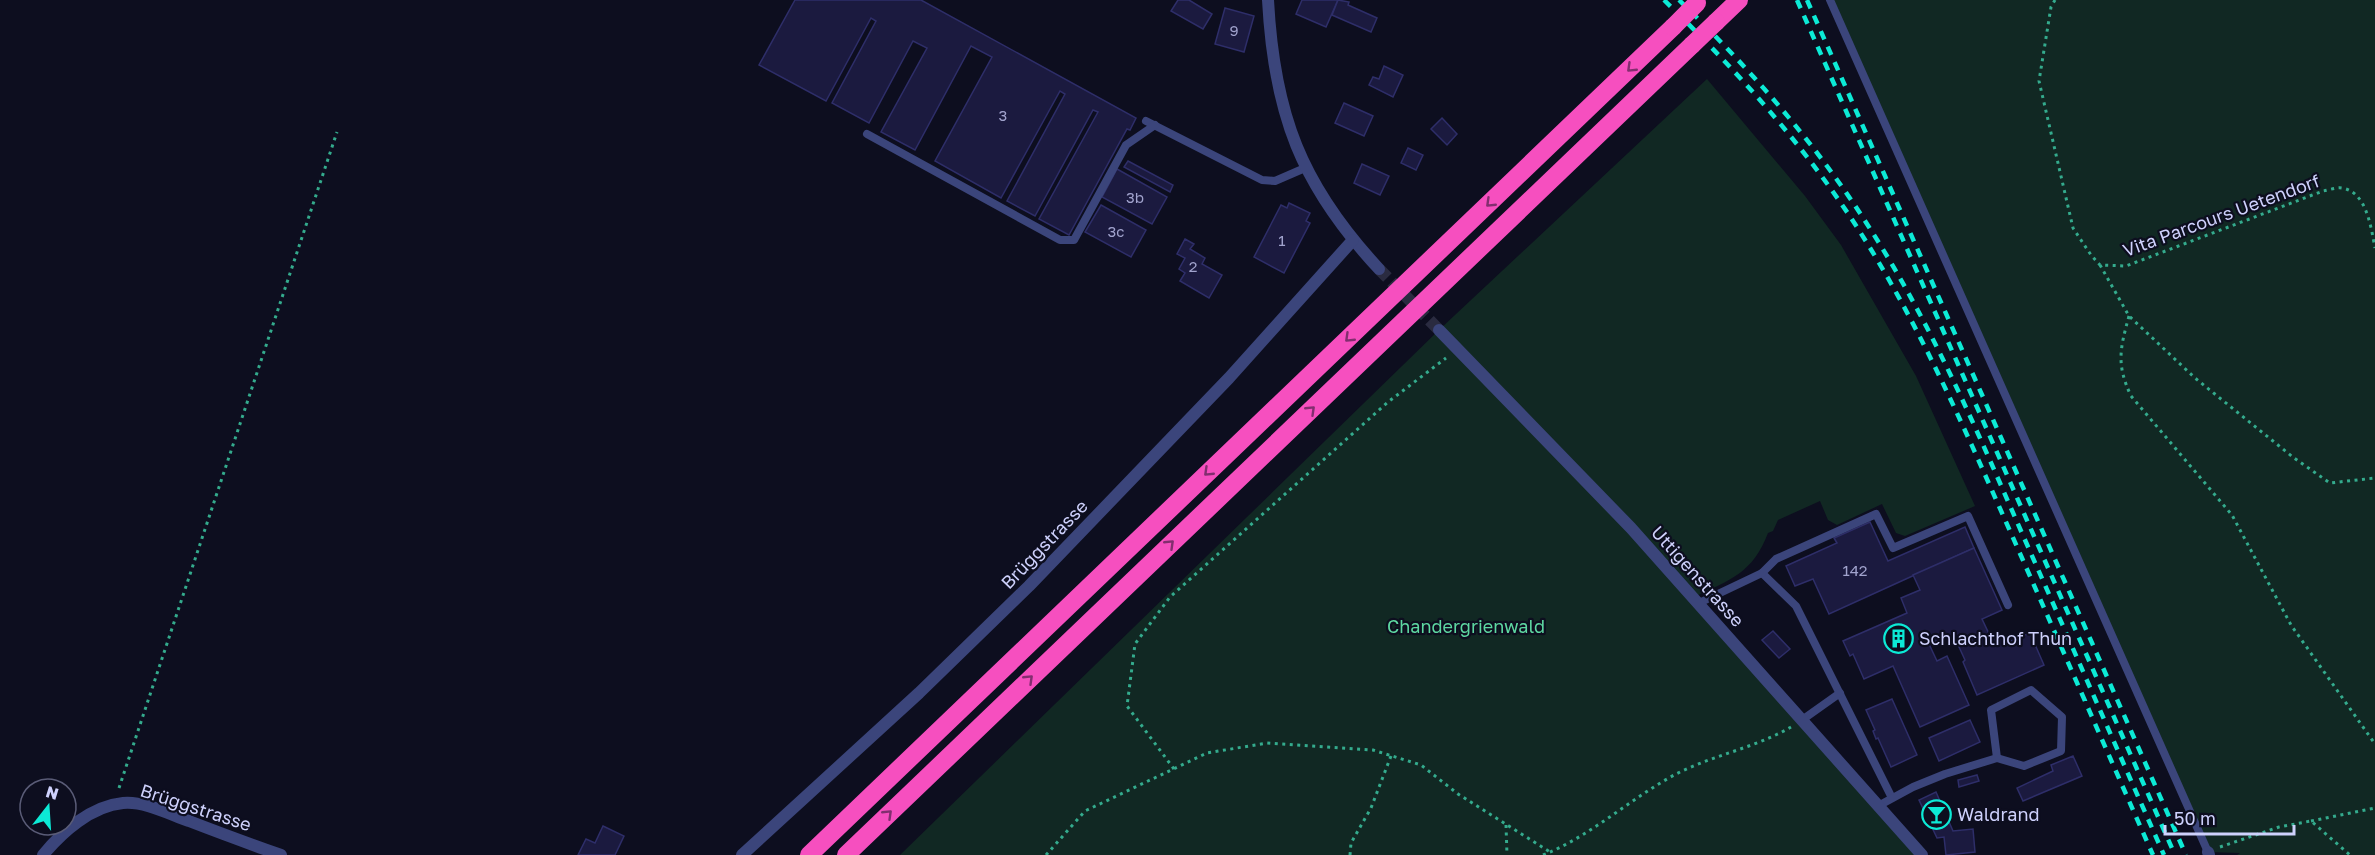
<svg xmlns="http://www.w3.org/2000/svg" width="2375" height="855" viewBox="0 0 2375 855" font-family="'Golos Text',sans-serif">
  <style>
    .green { fill: #112823 }
    .building { fill: #1b1a3f; stroke: #2e2e69; stroke-width: 1.5 }
    .lines { fill: none; stroke-linecap: round; stroke-linejoin: round }
    .street-tunnel { stroke: #2a2b40; stroke-width: 12; stroke-dasharray: 12 6; stroke-linecap: butt }
    .path { stroke: #34ab8d; stroke-width: 3; stroke-dasharray: 3 4.5; stroke-linecap: butt }
    .lane { stroke: #3b457b; stroke-width: 8 }
    .street { stroke: #3b457b; stroke-width: 12 }
    .highway { stroke: #f64fbf; stroke-width: 18 }
    .rail { stroke: #0cead6; stroke-width: 4.5; stroke-dasharray: 9 8; stroke-linecap: butt }
    .highway-bridge { stroke: #f64fbf; stroke-width: 18 }
    .oneway { stroke: #822e6f }
    .labels { text-anchor: middle; dominant-baseline: central; stroke-width: 4.5; stroke-linejoin: round; paint-order: stroke }
    .number-label { font-size: 15px; fill: #a1a3cd }
    .street-label { font-size: 18px; fill: #ced1fc; stroke: #0d0e1f }
    .park-label { font-size: 18px; fill: #5ed8a2; stroke: #0d0e1f }
    .poi-label { font-size: 18px; fill: #ced1fc; stroke: #0d0e1f; text-anchor: start }
  </style>
  <rect width="100%" height="100%" fill="#0d0e1f"/>
  <g class="green">
    <path d="M 1830,0 L 2375,0 L 2375,855 L 2237,855 L 2240,853 L 2208,852 Z"/>
    <path d="M 1707,79 L 1805,196 L 1841,245 L 1916,376 L 1975,506 L 1905,536 L 1896,533 L 1882,504 L 1837,525 L 1828,520 L 1820,501 L 1778,520 L 1773,531 L 1768,533 C 1753,573 1730,580 1694,597 L 1922,855 L 900,855 L 1439,330 Z"/>
  </g>
  <g class="building">
    <path d="M 795,0 L 921,0 L 1136,118 L 1130,130 L 1127,129 L 1069,235 L 1039,219 L 1098,112 L 1093,110 L 1035,216 L 1007,201 L 1065,94 L 1060,91 L 1001,198 L 935,161 L 992,57 L 971,46 L 915,150 L 881,132 L 927,48 L 913,41 L 869,123 L 832,103 L 876,21 L 871,18 L 826,101 L 759,65 Z"/>
    <path d="M 1178,0 L 1189,0 L 1212,14 L 1203,29 L 1171,11 Z"/>
    <path d="M 1302,0 L 1338,0 L 1326,27 L 1296,14 Z"/>
    <path d="M 1338,0 L 1349,2 L 1348,5 L 1377,18 L 1371,32 L 1332,15 Z"/>
    <path d="M 1225,8 L 1254,16 L 1244,52 L 1215,44 Z"/>
    <path d="M 1384,66 L 1403,75 L 1393,97 L 1369,85 L 1373,77 L 1379,79 Z"/>
    <path d="M 1344,103 L 1373,116 L 1364,136 L 1335,123 Z"/>
    <path d="M 1442,118 L 1457,134 L 1447,145 L 1431,129 Z"/>
    <path d="M 1408,148 L 1423,155 L 1416,170 L 1401,163 Z"/>
    <path d="M 1128,161 L 1173,185 L 1170,192 L 1124,167 Z"/>
    <path d="M 1362,164 L 1389,176 L 1380,195 L 1354,183 Z"/>
    <path d="M 1117,169 L 1167,197 L 1152,224 L 1102,197 Z"/>
    <path d="M 1289,203 L 1310,213 L 1306,221 L 1310,223 L 1284,273 L 1254,257 L 1281,205 L 1287,208 Z"/>
    <path d="M 1101,205 L 1146,230 L 1131,257 L 1085,232 Z"/>
    <path d="M 1185,239 L 1194,244 L 1190,249 L 1205,258 L 1202,264 L 1222,275 L 1209,298 L 1180,281 L 1185,273 L 1179,269 L 1185,258 L 1177,254 Z"/>
    <path d="M 1870,522 L 1888,561 L 1965,527 L 1974,548 L 1829,614 L 1813,579 L 1795,586 L 1786,566 L 1837,543 L 1834,538 Z"/>
    <path d="M 1974,548 L 2002,610 L 1982,619 L 1992,640 L 2002,635 L 2006,643 L 2030,633 L 2044,665 L 1977,695 L 1963,662 L 1965,660 L 1953,634 L 1929,644 L 1937,661 L 1947,656 L 1969,705 L 1920,727 L 1893,666 L 1864,679 L 1853,654 L 1850,656 L 1843,641 L 1907,613 L 1901,598 L 1920,590 L 1913,575 Z"/>
    <path d="M 1773,631 L 1790,649 L 1779,658 L 1762,640 Z"/>
    <path d="M 1892,699 L 1917,755 L 1891,767 L 1878,738 L 1876,739 L 1873,731 L 1875,730 L 1866,710 Z"/>
    <path d="M 1970,720 L 1980,742 L 1939,761 L 1929,738 Z"/>
    <path d="M 2073,756 L 2082,776 L 2023,801 L 2017,788 L 2053,771 L 2051,765 Z"/>
    <path d="M 1977,775 L 1979,781 L 1959,787 L 1958,780 Z"/>
    <path d="M 1936,792 L 1953,831 L 1973,829 L 1975,852 L 1946,855 L 1944,837 L 1937,838 L 1919,800 Z"/>
    <path d="M 603,826 L 624,836 L 615,855 L 578,855 L 586,839 L 595,843 Z"/>
  </g>
  <g class="lines">
    <path class="street-tunnel" d="M 1379,269 L 1439,330"/>
    <g class="path">
      <path d="M 2055,0 L 2051,7 L 2039,81 L 2073,228 L 2091,255 L 2100,265 L 2126,266 L 2323,191 C 2329,190 2337,187 2342,188 C 2367,192 2371,228 2375,248"/>
      <path d="M 2100,265 L 2129,316 L 2195,378 L 2294,458 L 2330,483 L 2375,478"/>
      <path d="M 2129,316 C 2120,349 2116,364 2131,396 L 2232,515 L 2291,625 L 2375,744"/>
      <path d="M 1174,769 L 1127,706 L 1135,644 L 1170,597 L 1388,402 L 1446,358"/>
      <path d="M 119,788 L 337,132"/>
      <path d="M 2311,821 L 2375,808"/>
      <path d="M 1506,825 L 1507,855"/>
      <path d="M 2220,847 L 2279,827 L 2311,821 L 2350,855"/>
      <path d="M 1046,855 L 1085,811 L 1207,753 L 1267,743 L 1373,750 L 1421,765 L 1458,794 L 1550,852"/>
      <path d="M 1350,855 L 1351,843 L 1371,808 L 1391,756"/>
      <path d="M 1543,855 C 1591,836 1631,798 1676,774 C 1713,755 1755,748 1791,727"/>
    </g>
    <g class="lane">
      <path d="M 1830,0 L 2208,852"/>
      <path d="M 1146,121 L 1262,180 L 1275,181 L 1305,168"/>
      <path d="M 867,134 L 1060,240 L 1074,240 L 1126,145 L 1155,125"/>
      <path d="M 1762,573 L 1796,606 L 1892,798"/>
      <path d="M 1699,603 L 1762,573 L 1776,559 L 1876,514 L 1893,548 L 1968,516 L 2008,605"/>
      <path d="M 1802,720 L 1840,693"/>
      <path d="M 1878,806 L 1913,787 L 1945,774 L 1997,758 L 2024,766 L 2061,751 L 2062,717 L 2031,690 L 1991,710 L 1997,758"/>
    </g>
    <g class="street">
      <path d="M 1268,0 C 1274,114 1301,185 1379,269"/>
      <path d="M 1439,330 L 1631,528 L 1922,855"/>
      <path d="M 2208,852 L 2209,855"/>
      <path d="M 43,855 C 62,832 91,806 123,803 C 145,801 169,814 189,821 C 220,833 250,844 281,855"/>
      <path d="M 742,855 L 919,693 L 1029,586 L 1229,378 L 1353,240"/>
    </g>
    <g class="highway">
      <path d="M 1716,22 L 1739,0"/>
      <path d="M 809,855 L 1673,27"/>
      <path d="M 846,855 L 1692,45"/>
    </g>
    <g class="rail">
      <path d="M 1664,0 C 1733,67 1796,136 1849,215 C 1915,314 1962,423 2010,531 C 2058,639 2105,747 2153,855"/>
      <path d="M 1679,0 C 1749,68 1814,141 1867,224 C 1930,321 1975,426 2021,531 C 2069,639 2116,747 2164,855"/>
      <path d="M 1797,0 L 2175,855"/>
      <path d="M 1807,0 L 2186,855"/>
    </g>
    <g class="highway-bridge">
      <path d="M 1673,27 L 1697,3"/>
      <path d="M 1692,45 L 1716,22"/>
    </g>
  </g>
  <defs><path id="oneway-chevron" d="M-2-3.5L2.5 0L-2 3.5" fill="none" stroke-width="1.6" stroke-linecap="round" stroke-linejoin="round" transform="scale(1.5)"/></defs>
  <g class="oneway">
    <use href="#oneway-chevron" transform="translate(1631 68) rotate(136)"/>
    <use href="#oneway-chevron" transform="translate(1490 203) rotate(136)"/>
    <use href="#oneway-chevron" transform="translate(1349 338) rotate(136)"/>
    <use href="#oneway-chevron" transform="translate(1311 410) rotate(-44)"/>
    <use href="#oneway-chevron" transform="translate(1208 472) rotate(136)"/>
    <use href="#oneway-chevron" transform="translate(1170 544) rotate(-44)"/>
    <use href="#oneway-chevron" transform="translate(1029 679) rotate(-44)"/>
    <use href="#oneway-chevron" transform="translate(888 814) rotate(-44)"/>
  </g>
  <defs>
    <symbol id="building-ring" viewBox="-11 -11 22 22"><circle r="9.5" fill="#0d0e1f" stroke="#0cead6" stroke-width="1.5"/><path d="M-4-6H4V6H1V3H-1V6H-4ZM-2.5-4.3h1.7v1.8h-1.7ZM.8-4.3h1.7v1.8H.8ZM-2.5-1h1.7V.8h-1.7ZM.8-1h1.7V.8H.8Z" fill="#0cead6"/></symbol>
    <symbol id="bar-ring" viewBox="-11 -11 22 22"><circle r="9.5" fill="#0d0e1f" stroke="#0cead6" stroke-width="1.5"/><path d="M-6-5H6L.8 .8V4.5H3.5V6h-7V4.5H-.8V.8Z" fill="#0cead6"/></symbol>
  </defs>
  <g fill-rule="evenodd">
    <use href="#building-ring" x="1882" y="622" width="33" height="33"/>
    <use href="#bar-ring" x="1920" y="798" width="33" height="33"/>
  </g>
  <g class="labels">
    <g class="number-label">
      <text x="1234" y="30">9</text>
      <text x="1003" y="115">3</text>
      <text x="1135" y="197">3b</text>
      <text x="1116" y="231">3c</text>
      <text x="1282" y="240">1</text>
      <text x="1193" y="266">2</text>
      <text x="1855" y="570">142</text>
    </g>
    <g class="street-label">
      <text transform="translate(2221 215) rotate(-20)">Vita Parcours Uetendorf</text>
      <text transform="translate(1044 544) rotate(-46)">Brüggstrasse</text>
      <text transform="translate(1698 576) rotate(48)">Uttigenstrasse</text>
      <text transform="translate(196 807) rotate(18)">Brüggstrasse</text>
    </g>
    <g class="park-label">
      <text x="1466" y="626">Chandergrienwald</text>
    </g>
    <g class="poi-label">
      <text x="1919" y="638">Schlachthof Thun</text>
      <text x="1957" y="814">Waldrand</text>
    </g>
  </g>
  <g transform="translate(48 807) rotate(17)"><circle r="28" fill="#0d0e1f" stroke="#5a5c77" stroke-width="1.5"/>
  <path d="M0-4.5L10 22L0 15L-10 22Z" fill="#0cead6"/>
  <text y="-9" font-size="16" font-weight="bold" text-anchor="middle" fill="#ced1fc">N</text>
  </g>
  <path d="M2165 825v9h129v-9" fill="none" stroke="#ced1fc" stroke-width="3"/>
  <text x="2174" y="825" font-size="18" fill="#ced1fc" stroke="#0d0e1f" stroke-width="4.5" paint-order="stroke">50 m</text>
</svg>
